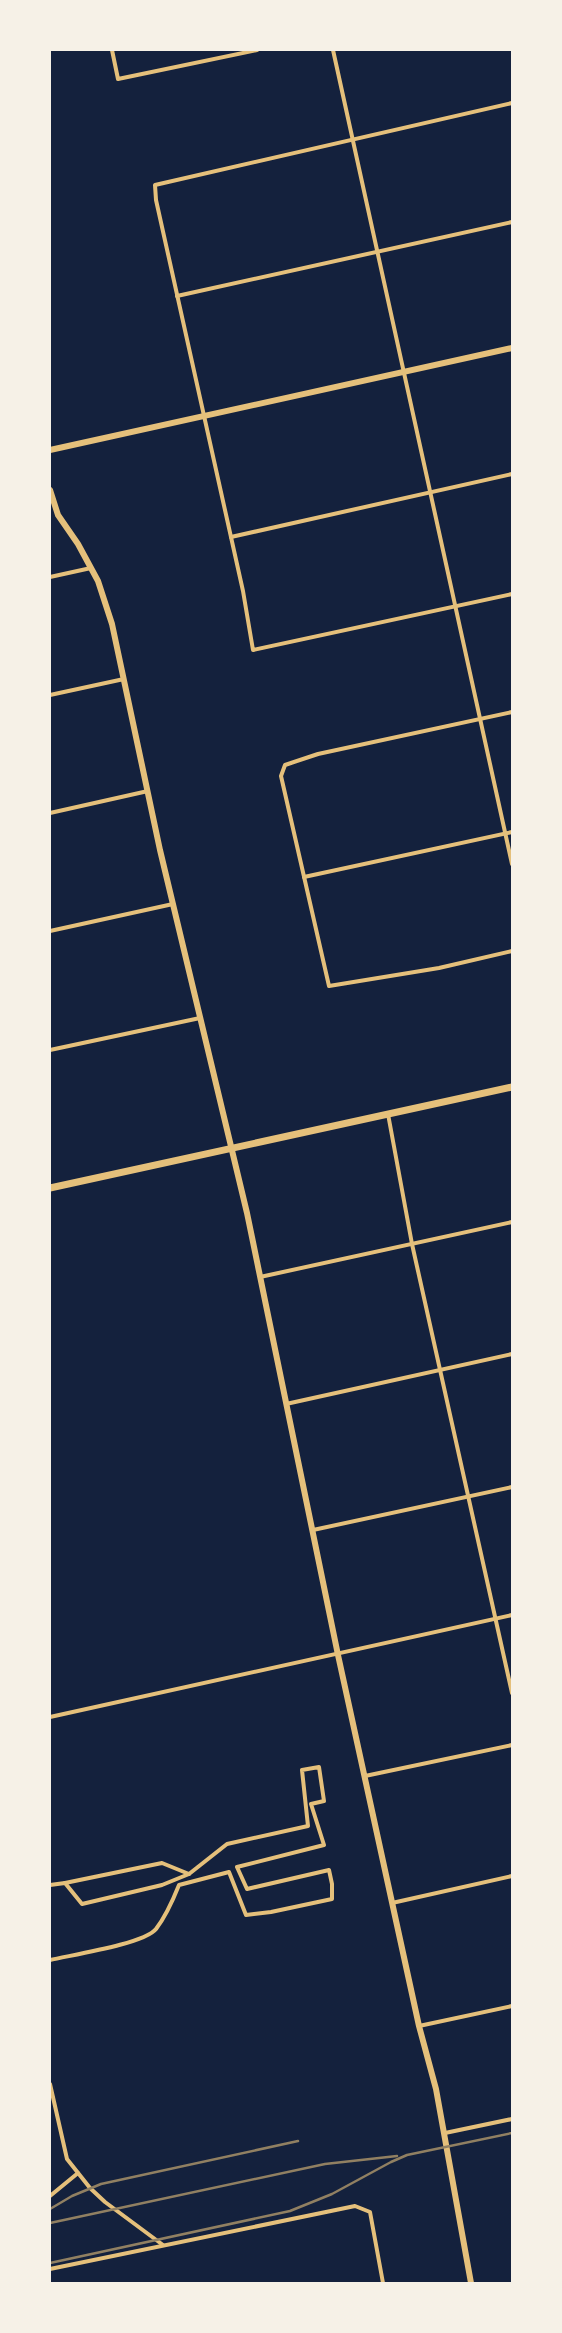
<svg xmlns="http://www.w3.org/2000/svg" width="562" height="2333" viewBox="0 0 562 2333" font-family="'Sofia Sans Condensed',sans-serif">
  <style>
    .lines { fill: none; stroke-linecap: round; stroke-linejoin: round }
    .minor { stroke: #e5c07b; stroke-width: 4 }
    .tertiary { stroke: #e5c07b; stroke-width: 6 }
    .secondary { stroke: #e5c07b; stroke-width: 7 }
    .rail { stroke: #918062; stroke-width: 2.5 }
  </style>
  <rect width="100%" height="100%" fill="#14213d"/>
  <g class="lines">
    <g class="minor">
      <path d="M 112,50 L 118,79 L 257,50"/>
      <path d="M 333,50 L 512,864"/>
      <path d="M 512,103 L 155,185 L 156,200 L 243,591 L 253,650 L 512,594"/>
      <path d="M 177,296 L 512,222"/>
      <path d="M 231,537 L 512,474"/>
      <path d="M 50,577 L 91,568"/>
      <path d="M 50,695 L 124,679"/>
      <path d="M 512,712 L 318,754 L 285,765 L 281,776 L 329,986 L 439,968 L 512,951"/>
      <path d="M 50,813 L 148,791"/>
      <path d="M 304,877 L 512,832"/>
      <path d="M 50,931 L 173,904"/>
      <path d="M 50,1050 L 200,1018"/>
      <path d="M 388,1114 L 412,1244 L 512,1693"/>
      <path d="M 260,1277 L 512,1222"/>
      <path d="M 286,1404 L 512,1354"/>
      <path d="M 313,1530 L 512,1487"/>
      <path d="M 50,1717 L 512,1615"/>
      <path d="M 365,1776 L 512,1745"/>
      <path d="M 65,1883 L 162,1863 L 189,1874"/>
      <path d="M 50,1885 L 65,1883 L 82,1904 L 162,1885 L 189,1874 L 227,1844 L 308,1826 L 302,1770 L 319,1767 L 324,1801 L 311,1804 L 324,1845 L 237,1867 L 247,1889 L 329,1870 L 332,1884 L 332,1899 L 271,1912 L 246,1915 L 229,1872 L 179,1885 C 173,1900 166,1916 156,1929 C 144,1944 71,1955 50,1960"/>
      <path d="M 392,1903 L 512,1876"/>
      <path d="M 419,2026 L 512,2006"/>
      <path d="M 50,2084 L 67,2159 L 90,2188 L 105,2202 L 163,2245"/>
      <path d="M 445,2133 L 512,2119"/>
      <path d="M 50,2196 L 78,2173"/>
      <path d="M 50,2269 L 355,2206 L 370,2212 L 383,2283"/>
    </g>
    <g class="tertiary">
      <path d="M 50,450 L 512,348"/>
      <path d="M 50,490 L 58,515 L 78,544 L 98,581 L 112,624 L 160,850 L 247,1213 L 338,1655 L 419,2026 L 436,2089 L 471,2283"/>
    </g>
    <path class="secondary" d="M 50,1188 L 512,1087"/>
    <g class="rail">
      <path d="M 50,2209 L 72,2196 L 101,2184 L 298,2141"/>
      <path d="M 50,2223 L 325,2164 L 397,2156"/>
      <path d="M 50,2263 L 290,2211 L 332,2194 L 391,2162 L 407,2155 L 512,2133"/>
    </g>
  </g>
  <rect width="562" height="2333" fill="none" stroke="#f6f1e7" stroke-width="102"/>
</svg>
